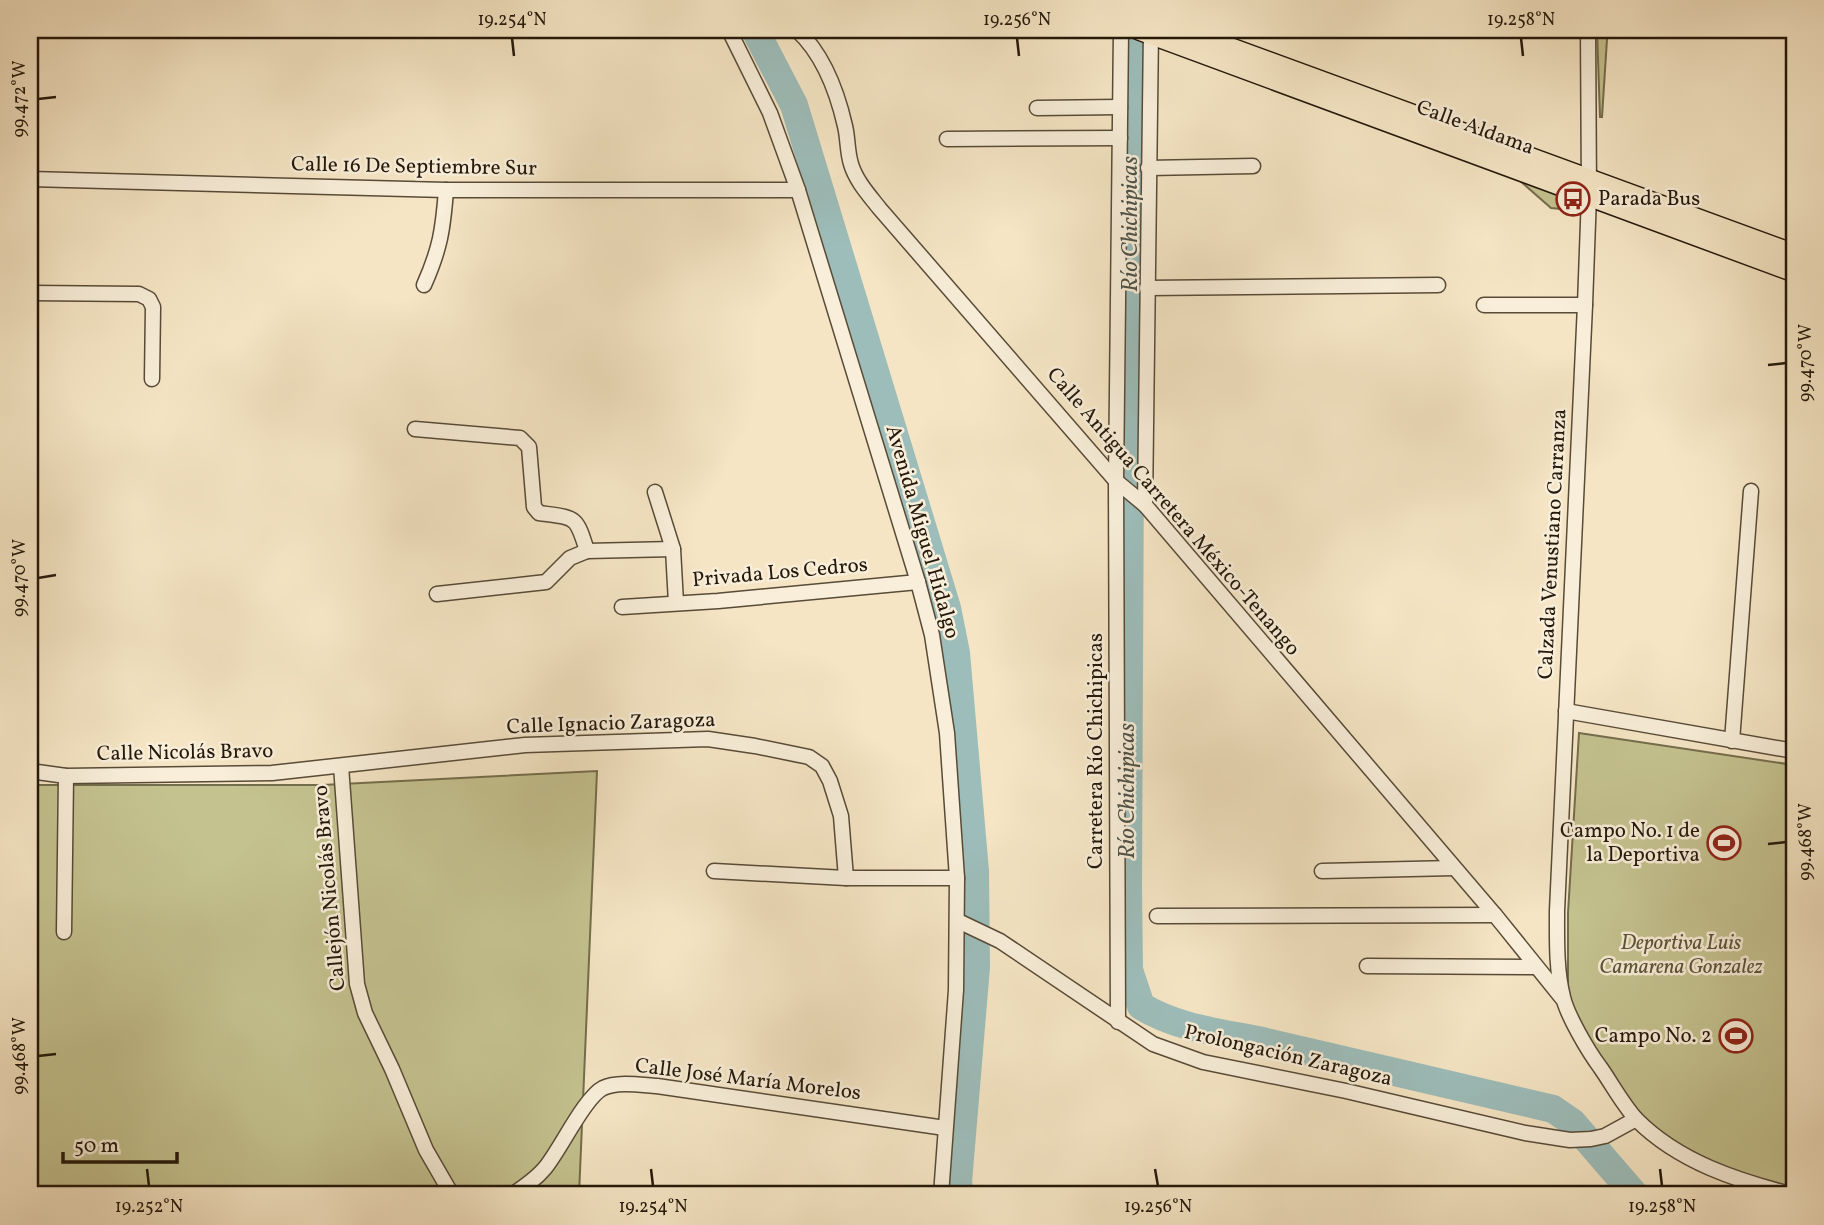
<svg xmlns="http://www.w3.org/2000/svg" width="1824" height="1225" viewBox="0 0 1824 1225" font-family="Vollkorn,serif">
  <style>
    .green { fill: #c4c28f; stroke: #746d4c; stroke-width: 2 }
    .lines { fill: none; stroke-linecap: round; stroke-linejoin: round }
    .river { stroke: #9dbdba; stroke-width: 28 }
    .minor-casing { stroke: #584b38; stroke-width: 17 }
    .major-casing { stroke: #24180a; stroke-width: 22 }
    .minor { stroke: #f8eed9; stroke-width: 14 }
    .major { stroke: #f5e5c4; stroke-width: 19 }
    .ticks { fill: none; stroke: #24180a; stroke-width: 2.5 }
    .labels { text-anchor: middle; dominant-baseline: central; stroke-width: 5; stroke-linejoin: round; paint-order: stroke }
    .street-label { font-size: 21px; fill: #24180a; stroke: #f8eed9 }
    .poi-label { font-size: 21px; fill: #24180a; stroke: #f8eed9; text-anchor: end }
    .park-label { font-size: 21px; font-style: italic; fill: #5c5439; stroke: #f8eed9 }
    .water-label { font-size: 23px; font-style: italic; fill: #4e5248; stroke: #f8eed9 }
    .neatline { fill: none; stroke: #24180a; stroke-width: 2.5 }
    .ticks-label { font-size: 18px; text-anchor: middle; fill: #24180a }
  </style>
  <rect width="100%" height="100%" fill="#f5e5c4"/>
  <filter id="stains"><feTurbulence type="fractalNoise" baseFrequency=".00286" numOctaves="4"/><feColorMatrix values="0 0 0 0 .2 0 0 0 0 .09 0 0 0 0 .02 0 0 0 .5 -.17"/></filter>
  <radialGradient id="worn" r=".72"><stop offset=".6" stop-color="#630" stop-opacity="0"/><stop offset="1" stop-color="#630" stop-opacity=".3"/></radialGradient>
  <g class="green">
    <path d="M 1597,30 L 1606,30 L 1607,39 L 1602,117 L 1600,117 Z"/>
    <path d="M 1511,173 L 1586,196 L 1583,211 L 1551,208 Z"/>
    <path d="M 1579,733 L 1794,765 L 1794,1191 L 1751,1181 L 1674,1144 L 1638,1116 L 1594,1052 L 1568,997 L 1568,913 Z"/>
    <path d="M 597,771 L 579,1195 L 30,1195 L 30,785 L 322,785 Z"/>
  </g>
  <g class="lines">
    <g class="river">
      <path d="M 755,30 L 794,105 L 947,608 L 956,653 L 975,871 L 976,967 L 958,1182 L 960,1195"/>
      <path d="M 1132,30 L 1128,888 L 1129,970 L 1141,1006 C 1182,1031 1230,1033 1275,1044 C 1368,1066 1460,1087 1553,1109 L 1572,1122 L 1635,1195"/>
    </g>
    <defs>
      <g id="minor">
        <path d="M 729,30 L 770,113 L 798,190 L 918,582 L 932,635 L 947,733 L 957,878 L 956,990 L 941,1195"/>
        <path d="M 797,30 C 824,55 837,91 845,126 C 848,138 847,151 851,164 C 856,181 869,195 880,209 L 1116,481 L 1145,505 L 1495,915 L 1562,998"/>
        <path d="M 1588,30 L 1589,195 L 1585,305 L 1557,911 C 1557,939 1556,969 1563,997 C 1567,1015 1588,1051 1600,1067 C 1612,1084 1623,1105 1637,1120 C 1679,1162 1738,1181 1794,1195"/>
        <path d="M 1037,108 L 1120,107"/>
        <path d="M 947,139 L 1120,138"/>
        <path d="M 1148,168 L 1253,166"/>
        <path d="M 30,179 L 446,190 L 798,190"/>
        <path d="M 424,285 C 440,249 443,230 446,190"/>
        <path d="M 1147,288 L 1438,285"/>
        <path d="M 30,293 L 139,294 L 149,299 L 153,307 L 152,379"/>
        <path d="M 1484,305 L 1585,305"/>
        <path d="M 415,429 L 520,438 L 529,447 L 534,507 L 539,513 C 576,518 576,515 587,551"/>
        <path d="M 655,492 L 673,549 L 676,603"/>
        <path d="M 1145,505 L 1151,30"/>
        <path d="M 437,594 L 546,582 L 570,558 L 587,551 L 673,549"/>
        <path d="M 622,607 L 718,601 L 918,582"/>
        <path d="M 1566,711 L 1794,751"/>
        <path d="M 1732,741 L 1751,491"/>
        <path d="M 341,766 L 357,984 L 365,1013 L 392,1069 L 426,1150 L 452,1195"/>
        <path d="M 30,771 L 66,776 L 272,773 L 525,745 L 708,739 L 755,746 L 809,757 L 822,766 L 830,781 L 841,816 L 846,878"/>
        <path d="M 714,871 L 846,878 L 957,878"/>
        <path d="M 1322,871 L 1454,868"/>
        <path d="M 1157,916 L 1495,915"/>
        <path d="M 958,921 L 1000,941 L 1153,1044 L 1203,1062 L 1346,1091 L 1525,1133 L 1570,1140 L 1591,1139 L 1605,1136 L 1636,1119"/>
        <path d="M 64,932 L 66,776"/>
        <path d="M 1367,966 L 1535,967"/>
        <path d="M 1118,1022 L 1116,481 L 1121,30"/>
        <path d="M 512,1195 C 524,1187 536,1179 545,1168 C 560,1150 585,1097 603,1088 C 618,1081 641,1085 657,1086 L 945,1128"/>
      </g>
      <g id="major">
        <path d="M 1139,30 L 1794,272"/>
        <path d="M 1182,30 L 1794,254"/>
      </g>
    </defs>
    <use href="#minor" class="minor-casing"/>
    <use href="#major" class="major-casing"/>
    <use href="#minor" class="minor"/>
    <use href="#major" class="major"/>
  </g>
  <path class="ticks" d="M 512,38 L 514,56M 1017,38 L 1019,56M 1521,38 L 1523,56M 38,99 L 56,97M 1768,365 L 1786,363M 38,578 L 56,575M 1768,844 L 1786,842M 38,1056 L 56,1054M 147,1169 L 149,1186M 651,1169 L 653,1186M 1155,1169 L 1158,1186M 1660,1169 L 1662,1186"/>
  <defs>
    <symbol id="bus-ring" viewBox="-11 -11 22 22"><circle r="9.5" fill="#f8eed9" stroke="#8f2418" stroke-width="1.5"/><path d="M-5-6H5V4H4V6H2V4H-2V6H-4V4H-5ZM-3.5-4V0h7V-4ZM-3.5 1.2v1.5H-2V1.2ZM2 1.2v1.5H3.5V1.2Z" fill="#8f2418"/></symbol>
    <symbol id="stadium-ring" viewBox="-11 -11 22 22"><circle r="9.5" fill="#f8eed9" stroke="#8f2418" stroke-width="1.5"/><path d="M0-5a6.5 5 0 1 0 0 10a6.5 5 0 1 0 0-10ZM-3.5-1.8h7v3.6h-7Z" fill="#8f2418"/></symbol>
  </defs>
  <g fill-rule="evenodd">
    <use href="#bus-ring" x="1554" y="180" width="38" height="38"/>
    <use href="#stadium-ring" x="1705" y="824" width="38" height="38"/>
    <use href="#stadium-ring" x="1717" y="1017" width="38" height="38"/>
  </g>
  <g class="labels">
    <g class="street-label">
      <text transform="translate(1475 128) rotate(20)">Calle Aldama</text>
      <text transform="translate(414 167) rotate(1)">Calle 16 De Septiembre Sur</text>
      <text transform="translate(1173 512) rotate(49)">Calle Antigua Carretera México-Tenango</text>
      <text transform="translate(922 532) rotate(74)">Avenida Miguel Hidalgo</text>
      <text transform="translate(1553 544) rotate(-87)">Calzada Venustiano Carranza</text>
      <text transform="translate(780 573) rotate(-5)">Privada Los Cedros</text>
      <text transform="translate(611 724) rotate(-2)">Calle Ignacio Zaragoza</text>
      <text transform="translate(1096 751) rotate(-90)">Carretera Río Chichipicas</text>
      <text transform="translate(185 753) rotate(-1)">Calle Nicolás Bravo</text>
      <text transform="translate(330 888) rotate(-95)">Callejón Nicolás Bravo</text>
      <text transform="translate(1288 1056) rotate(13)">Prolongación Zaragoza</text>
      <text transform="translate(748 1080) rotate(7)">Calle José María Morelos</text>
    </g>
    <g class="poi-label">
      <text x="1598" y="199" text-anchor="start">Parada Bus</text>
      <text x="1700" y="831">Campo No. 1 de<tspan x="1700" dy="24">la Deportiva</tspan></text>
      <text x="1712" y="1036">Campo No. 2</text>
    </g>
    <g class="park-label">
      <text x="1681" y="943">Deportiva Luis<tspan x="1681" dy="24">Camarena Gonzalez</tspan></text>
    </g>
    <g class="water-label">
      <text transform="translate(1131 224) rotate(-90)">Río Chichipicas</text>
      <text transform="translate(1128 791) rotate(-90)">Río Chichipicas</text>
    </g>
  </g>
  <rect width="1824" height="1225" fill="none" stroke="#f5e5c4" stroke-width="77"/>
  <path d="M63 1152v10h114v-10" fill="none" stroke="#24180a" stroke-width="3.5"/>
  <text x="74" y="1152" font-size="21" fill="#24180a" stroke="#f8eed9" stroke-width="5" paint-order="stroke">50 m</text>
  <rect x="38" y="38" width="1748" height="1148" class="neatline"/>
  <g class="ticks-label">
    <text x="512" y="25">19.254°N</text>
    <text x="1017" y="25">19.256°N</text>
    <text x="1521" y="25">19.258°N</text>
    <text transform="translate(19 99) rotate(-90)" y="6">99.472°W</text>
    <text transform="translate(1805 363) rotate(-90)" y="6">99.470°W</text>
    <text transform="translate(19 578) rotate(-90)" y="6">99.470°W</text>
    <text transform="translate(1805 842) rotate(-90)" y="6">99.468°W</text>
    <text transform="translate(19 1056) rotate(-90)" y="6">99.468°W</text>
    <text x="149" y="1212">19.252°N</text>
    <text x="653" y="1212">19.254°N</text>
    <text x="1158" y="1212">19.256°N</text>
    <text x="1662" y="1212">19.258°N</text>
  </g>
  <rect width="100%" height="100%" filter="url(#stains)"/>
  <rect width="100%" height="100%" fill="url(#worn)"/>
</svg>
